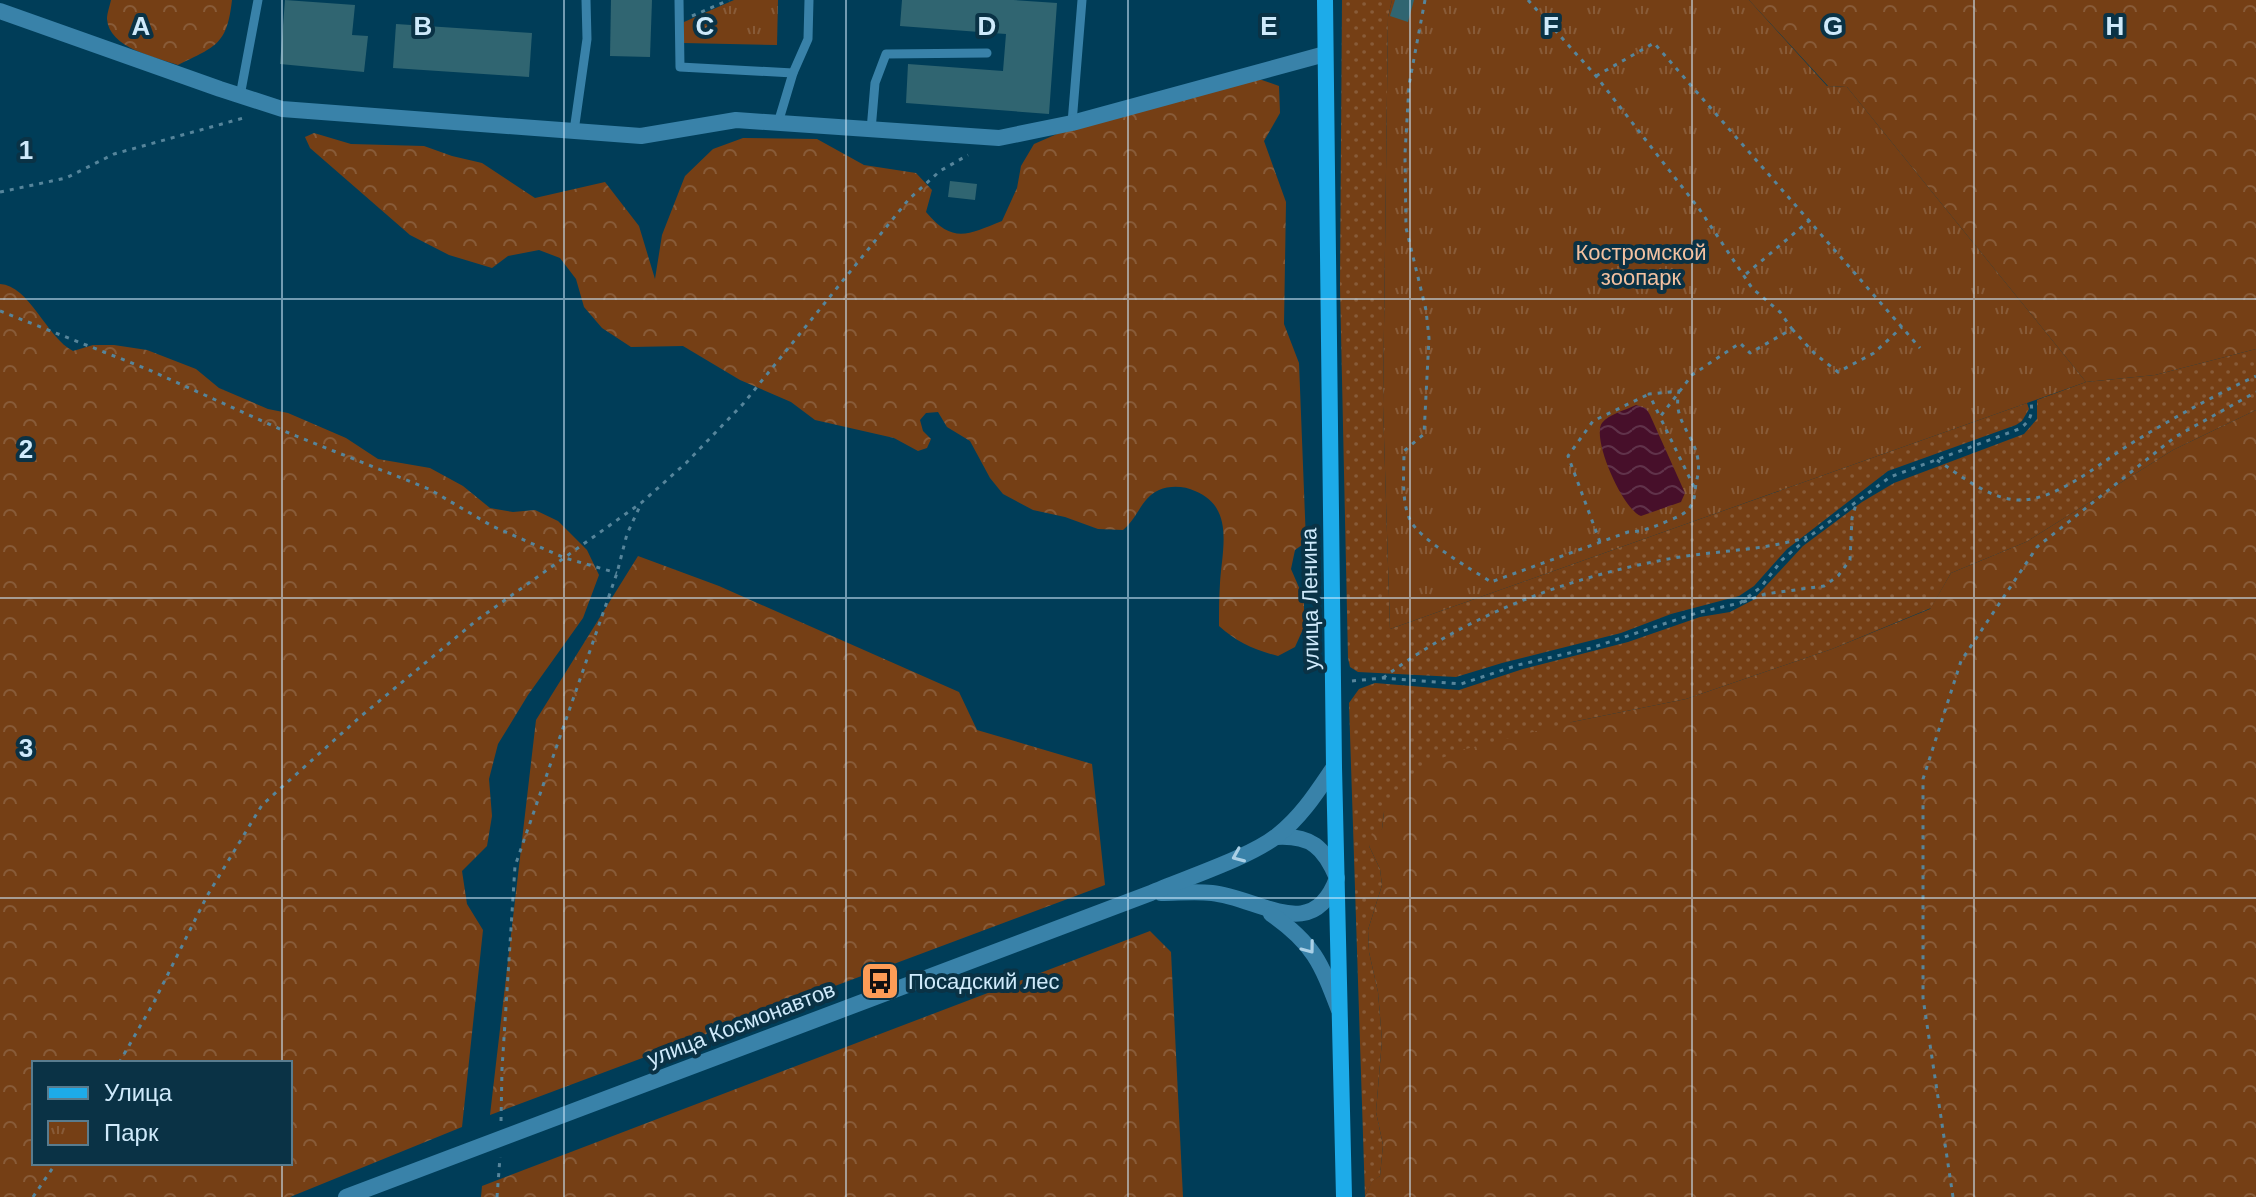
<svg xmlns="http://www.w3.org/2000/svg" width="2256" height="1197" viewBox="0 0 2256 1197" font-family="Arial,sans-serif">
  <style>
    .grass { fill: url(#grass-dots) }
    .forest { fill: url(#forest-crowns); fill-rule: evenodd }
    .park { fill: url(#park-tufts) }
    .water { fill: url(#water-waves) }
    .building { fill: #306571 }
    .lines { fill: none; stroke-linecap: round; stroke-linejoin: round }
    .path { stroke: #56859b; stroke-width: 3; stroke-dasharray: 4 6; stroke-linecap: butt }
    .service { stroke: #3982a9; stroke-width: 9 }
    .minor { stroke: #3982a9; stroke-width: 16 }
    .tertiary { stroke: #3982a9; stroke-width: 16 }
    .secondary { stroke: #1dabe9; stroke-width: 16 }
    .oneway { stroke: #aad0e6 }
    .grid { fill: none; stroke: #cfeafb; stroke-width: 2; stroke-opacity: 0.55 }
    .labels { text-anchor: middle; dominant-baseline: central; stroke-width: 8; stroke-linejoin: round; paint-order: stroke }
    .park-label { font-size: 22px; fill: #f3c1a1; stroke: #0a3245 }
    .street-label { font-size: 22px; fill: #cfeafb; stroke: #0a3245 }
    .poi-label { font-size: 22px; fill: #cfeafb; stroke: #0a3245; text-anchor: start }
    .grid-label { font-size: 26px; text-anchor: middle; font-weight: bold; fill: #cfeafb; stroke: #0a3245; stroke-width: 8; stroke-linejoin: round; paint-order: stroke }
  </style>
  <defs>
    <pattern id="grass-dots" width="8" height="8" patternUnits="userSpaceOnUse" patternTransform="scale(2)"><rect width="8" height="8" fill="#753f15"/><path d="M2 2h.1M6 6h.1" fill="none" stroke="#885b38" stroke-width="1.8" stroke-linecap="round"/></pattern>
    <pattern id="forest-crowns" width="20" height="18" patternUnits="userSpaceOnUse" patternTransform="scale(2)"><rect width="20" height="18" fill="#753f15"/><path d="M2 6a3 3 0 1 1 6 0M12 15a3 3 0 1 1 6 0" fill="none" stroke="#885b38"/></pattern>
    <pattern id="park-tufts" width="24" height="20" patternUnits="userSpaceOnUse" patternTransform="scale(2)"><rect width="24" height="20" fill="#753f15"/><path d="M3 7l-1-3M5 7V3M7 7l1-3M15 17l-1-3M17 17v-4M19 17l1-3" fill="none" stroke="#885b38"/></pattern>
    <pattern id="water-waves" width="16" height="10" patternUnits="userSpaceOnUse" patternTransform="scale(2)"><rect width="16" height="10" fill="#470f2a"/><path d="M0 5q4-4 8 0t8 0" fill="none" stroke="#60324a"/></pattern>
  </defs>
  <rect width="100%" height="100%" fill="#003d58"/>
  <g class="grass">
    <path d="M 1342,0 L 1392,0 L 1388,17 L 1383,405 L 1390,629 L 2027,403 L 2029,409 L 2022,421 L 2016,425 L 1888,471 L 1787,549 L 1754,586 L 1739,596 L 1671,614 L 1621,633 L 1502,663 L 1456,677 L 1358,672 L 1350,667 L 1348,658 L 1340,286 Z"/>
    <path d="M 2256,349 L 2256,410 L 2173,450 L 2026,542 L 1951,573 L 1931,608 L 1832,649 L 1686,699 L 1572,722 L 1384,812 L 1382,829 L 1369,846 L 1380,869 L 1382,885 L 1368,930 L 1369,952 L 1378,992 L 1382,1040 L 1376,1112 L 1383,1145 L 1380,1176 L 1372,1182 L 1365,1197 L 1349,703 L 1359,689 L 1375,683 L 1459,690 L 1523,669 L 1628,642 L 1700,617 L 1730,612 L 1753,600 L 1803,546 L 1862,502 L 1894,483 L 2024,434 L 2037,419 L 2037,400 L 2086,382 L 2155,375 Z"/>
  </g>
  <g class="forest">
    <path d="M 111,0 L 232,0 C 227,44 217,46 178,65 C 155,57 109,48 107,19 C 107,13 110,5 111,0 Z"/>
    <path d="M 1749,0 L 2256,0 L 2256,349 L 2155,375 L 2086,382 L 1847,87 L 1828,86 Z"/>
    <path d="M 1259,79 L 1279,86 L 1280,113 L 1264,141 L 1286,202 L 1284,324 L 1299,363 L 1306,542 L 1295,550 L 1291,569 L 1304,599 L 1304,627 L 1295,647 L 1278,656 C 1254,650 1237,642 1219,626 C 1219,612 1219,597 1220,583 C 1222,550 1235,507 1195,491 C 1185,486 1170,485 1159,490 C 1141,498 1138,518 1123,530 L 1098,529 L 1065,517 L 1033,510 L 1003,494 L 990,478 L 970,441 L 947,427 L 938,412 L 926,413 L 920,420 L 923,431 L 931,439 L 927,448 L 918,451 L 894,438 L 815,420 L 791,402 L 740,380 L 683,346 L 631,347 L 602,328 L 584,307 L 576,279 L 560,258 L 539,250 L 508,256 L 492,268 L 449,255 L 410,235 L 310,148 L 305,137 L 314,133 L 351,144 L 424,146 L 452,156 L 482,163 L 535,198 L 605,182 L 639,226 L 655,279 L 662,235 L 685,176 L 713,149 L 743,138 L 817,139 L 864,165 L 916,173 L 932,190 L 926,212 C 953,244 967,235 1002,221 L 1017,188 L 1021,166 L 1034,144 L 1080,124 Z"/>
    <path d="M 0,284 C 29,285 47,338 73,351 L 93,345 L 114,345 L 147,350 L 196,369 L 219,388 L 268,409 L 288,413 L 346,438 L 378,459 L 430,468 L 463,486 L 490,508 L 513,512 L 535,510 L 558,521 L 587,550 L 599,575 L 583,618 L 528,695 L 498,744 L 489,779 L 492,816 L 487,846 L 462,871 L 467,904 L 483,930 L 462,1127 L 290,1197 L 0,1197 ZM 34,1063 L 290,1063 L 290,1163 L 34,1163 Z"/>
    <path d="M 2256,410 L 2256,1197 L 1365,1197 L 1372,1181 L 1380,1176 L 1383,1145 L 1376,1112 L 1382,1040 L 1378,992 L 1369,952 L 1368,930 L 1382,885 L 1380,869 L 1369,846 L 1372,832 L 1382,829 L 1384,812 L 1401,784 L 1429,764 L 1458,751 L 1572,722 L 1686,699 L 1832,649 L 1930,609 L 1951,573 L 2026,542 L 2173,450 Z"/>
    <path d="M 638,556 L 719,586 L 959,692 L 977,730 L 1092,764 L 1105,885 L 490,1115 L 536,720 Z"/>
    <path d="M 1150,931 L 1171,952 L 1183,1197 L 481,1197 L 482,1186 Z"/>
  </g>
  <g class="park">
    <path d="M 734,0 L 778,0 L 777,45 L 684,43 L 684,22 Z"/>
    <path d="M 1392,0 L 1749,0 L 1827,86 L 1847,87 L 2086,382 L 1390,629 L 1383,405 L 1388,17 Z"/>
  </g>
  <path class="water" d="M 1636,405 L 1646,408 L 1650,415 L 1685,493 L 1681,502 L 1641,516 C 1623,510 1591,438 1602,423 C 1609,414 1626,410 1636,405 Z"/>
  <g class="building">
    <path d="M 285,0 L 355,5 L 352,35 L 368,36 L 364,72 L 280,64 Z"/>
    <path d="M 611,0 L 652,0 L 650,57 L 610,56 Z"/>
    <path d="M 902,0 L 1013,0 L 1057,3 L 1049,114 L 906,103 L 908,64 L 1003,71 L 1006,34 L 900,26 Z"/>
    <path d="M 1395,0 L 1414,0 L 1408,22 L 1390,16 Z"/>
    <path d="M 396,24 L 532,33 L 529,77 L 393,68 Z"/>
    <path d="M 950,181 L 977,184 L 975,200 L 948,197 Z"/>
  </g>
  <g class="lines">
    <g class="path">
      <path d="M 1425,0 L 1409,85 L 1405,154 L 1406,228 L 1426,310 L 1429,338 L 1424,434 L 1404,451 C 1404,473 1401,500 1410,520 C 1420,540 1471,569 1491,582 L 1628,532 C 1643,532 1656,526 1670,520 C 1686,514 1694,508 1695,491 C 1696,480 1700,472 1698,460 C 1694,433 1672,421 1679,391 L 1649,394 L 1660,417"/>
      <path d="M 1528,0 L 1596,76 L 1700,210 L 1752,288 L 1780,312 L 1792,329 L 1750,353 L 1740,343 L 1692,375 L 1660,417 L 1695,489"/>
      <path d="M 692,16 L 729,0"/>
      <path d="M 1596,76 L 1654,43 L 1920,348"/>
      <path d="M 0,192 L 66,178 L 114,154 L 247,117"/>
      <path d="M 1746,274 L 1810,220"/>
      <path d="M 0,311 L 147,369 L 291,434 L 429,489 L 492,526 L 565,558 L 617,573"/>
      <path d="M 1792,329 L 1815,354 L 1838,372 L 1874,353 L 1902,327"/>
      <path d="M 1937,460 C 1963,477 1992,502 2025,500 C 2063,496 2101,462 2132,443 C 2173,418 2213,396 2256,376"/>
      <path d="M 1600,542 L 1568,456 L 1593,421 L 1649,394"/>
      <path d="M 1743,602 L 1765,594 L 1824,586 L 1838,576 L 1850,560 L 1852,518 L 1857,501"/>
      <path d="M 1383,678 C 1468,614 1571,576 1674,558 C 1719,550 1763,551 1807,537"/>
      <path d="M 1352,681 L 1383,678 L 1461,684 L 1518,665 L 1591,648 L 1700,612 L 1740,603 L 1761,587 L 1782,560 L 1810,536 L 1890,477 L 2019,429 C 2030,422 2033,414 2031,402"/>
      <path d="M 119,1063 L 154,1002 L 207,896 L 262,805 L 360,717 L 477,620 L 641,503 L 686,463 L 743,404 L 909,199 L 940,171 L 968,155"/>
      <path d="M 501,1121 L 502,1069 L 515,866 L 617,573 L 627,534 L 640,506"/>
      <path d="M 33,1197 L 56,1163"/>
      <path d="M 497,1197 L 500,1157"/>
      <path d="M 1953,1197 L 1923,998 L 1923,779 L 1961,661 L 2037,547 L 2175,437 L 2256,392"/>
    </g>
    <g class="service">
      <path d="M 679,0 L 680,67 L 793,73"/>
      <path d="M 240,96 L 258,0"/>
      <path d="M 778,123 L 793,73 L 808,39 L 809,0"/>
      <path d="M 1072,123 L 1082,0"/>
      <path d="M 871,130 L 875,83 L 886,54 L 987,53"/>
      <path d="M 574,131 L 587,39 L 586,0"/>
    </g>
    <path class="minor" d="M 0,11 L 220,89 L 282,109 L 641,136 L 736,120 L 999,138 L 1072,123 L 1325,54"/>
    <g class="tertiary">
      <path d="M 1161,893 C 1178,893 1195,891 1212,893 C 1260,898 1313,945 1337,878 C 1324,847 1311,835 1276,837"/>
      <path d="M 1271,914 C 1314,944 1321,963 1339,1010"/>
      <path d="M 346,1197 L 1151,893 C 1186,878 1251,857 1278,835 C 1302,816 1317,792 1334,767"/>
    </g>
    <path class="secondary" d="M 1325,0 L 1334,767 L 1344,1197"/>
  </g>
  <defs><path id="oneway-chevron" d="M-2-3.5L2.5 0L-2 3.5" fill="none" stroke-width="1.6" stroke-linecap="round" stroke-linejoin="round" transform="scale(2)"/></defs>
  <g class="oneway">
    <use href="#oneway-chevron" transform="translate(1238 856) rotate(157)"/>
    <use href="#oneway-chevron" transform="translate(1309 948) rotate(53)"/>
  </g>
  <path class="grid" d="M 282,0 L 282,1063M 564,0 L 564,1197M 846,0 L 846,1197M 1128,0 L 1128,1197M 1410,0 L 1410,1197M 1692,0 L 1692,1197M 1974,0 L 1974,1197M 0,299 L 2256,299M 0,598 L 2256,598M 0,898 L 2256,898M 282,1163 L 282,1197"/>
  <defs>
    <symbol id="bus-square" viewBox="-11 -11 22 22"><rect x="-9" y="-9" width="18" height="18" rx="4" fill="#fd9c56" stroke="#0a3245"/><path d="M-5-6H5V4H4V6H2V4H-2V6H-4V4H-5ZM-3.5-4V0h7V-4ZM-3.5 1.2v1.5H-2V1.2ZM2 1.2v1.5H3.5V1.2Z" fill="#111"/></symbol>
  </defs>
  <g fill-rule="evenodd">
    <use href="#bus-square" x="858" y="959" width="44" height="44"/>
  </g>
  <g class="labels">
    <g class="park-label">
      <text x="1641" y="252">Костромской<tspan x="1641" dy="25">зоопарк</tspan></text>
    </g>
    <g class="street-label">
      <text transform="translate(1310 599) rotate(-91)">улица Ленина</text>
      <text transform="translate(741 1024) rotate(-21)">улица Космонавтов</text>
    </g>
    <g class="poi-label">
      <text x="908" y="981">Посадский лес</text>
    </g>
  </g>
  <g class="grid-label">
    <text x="141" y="35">A</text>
    <text x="423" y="35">B</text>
    <text x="705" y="35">C</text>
    <text x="987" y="35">D</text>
    <text x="1269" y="35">E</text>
    <text x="1551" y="35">F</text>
    <text x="1833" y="35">G</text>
    <text x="2115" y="35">H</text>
    <text x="26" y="159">1</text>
    <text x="26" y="458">2</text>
    <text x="26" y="757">3</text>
  </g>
  <rect x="32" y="1061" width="260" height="104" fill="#0a3245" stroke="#597c8e" stroke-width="2"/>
  <rect x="48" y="1087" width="40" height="12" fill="#1dabe9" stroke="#597c8e" stroke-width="2"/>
  <text x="104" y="1101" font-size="24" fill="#cfeafb">Улица</text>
  <rect x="48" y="1121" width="40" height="24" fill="url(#park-tufts)" stroke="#597c8e" stroke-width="2"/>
  <text x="104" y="1141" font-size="24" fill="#cfeafb">Парк</text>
</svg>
